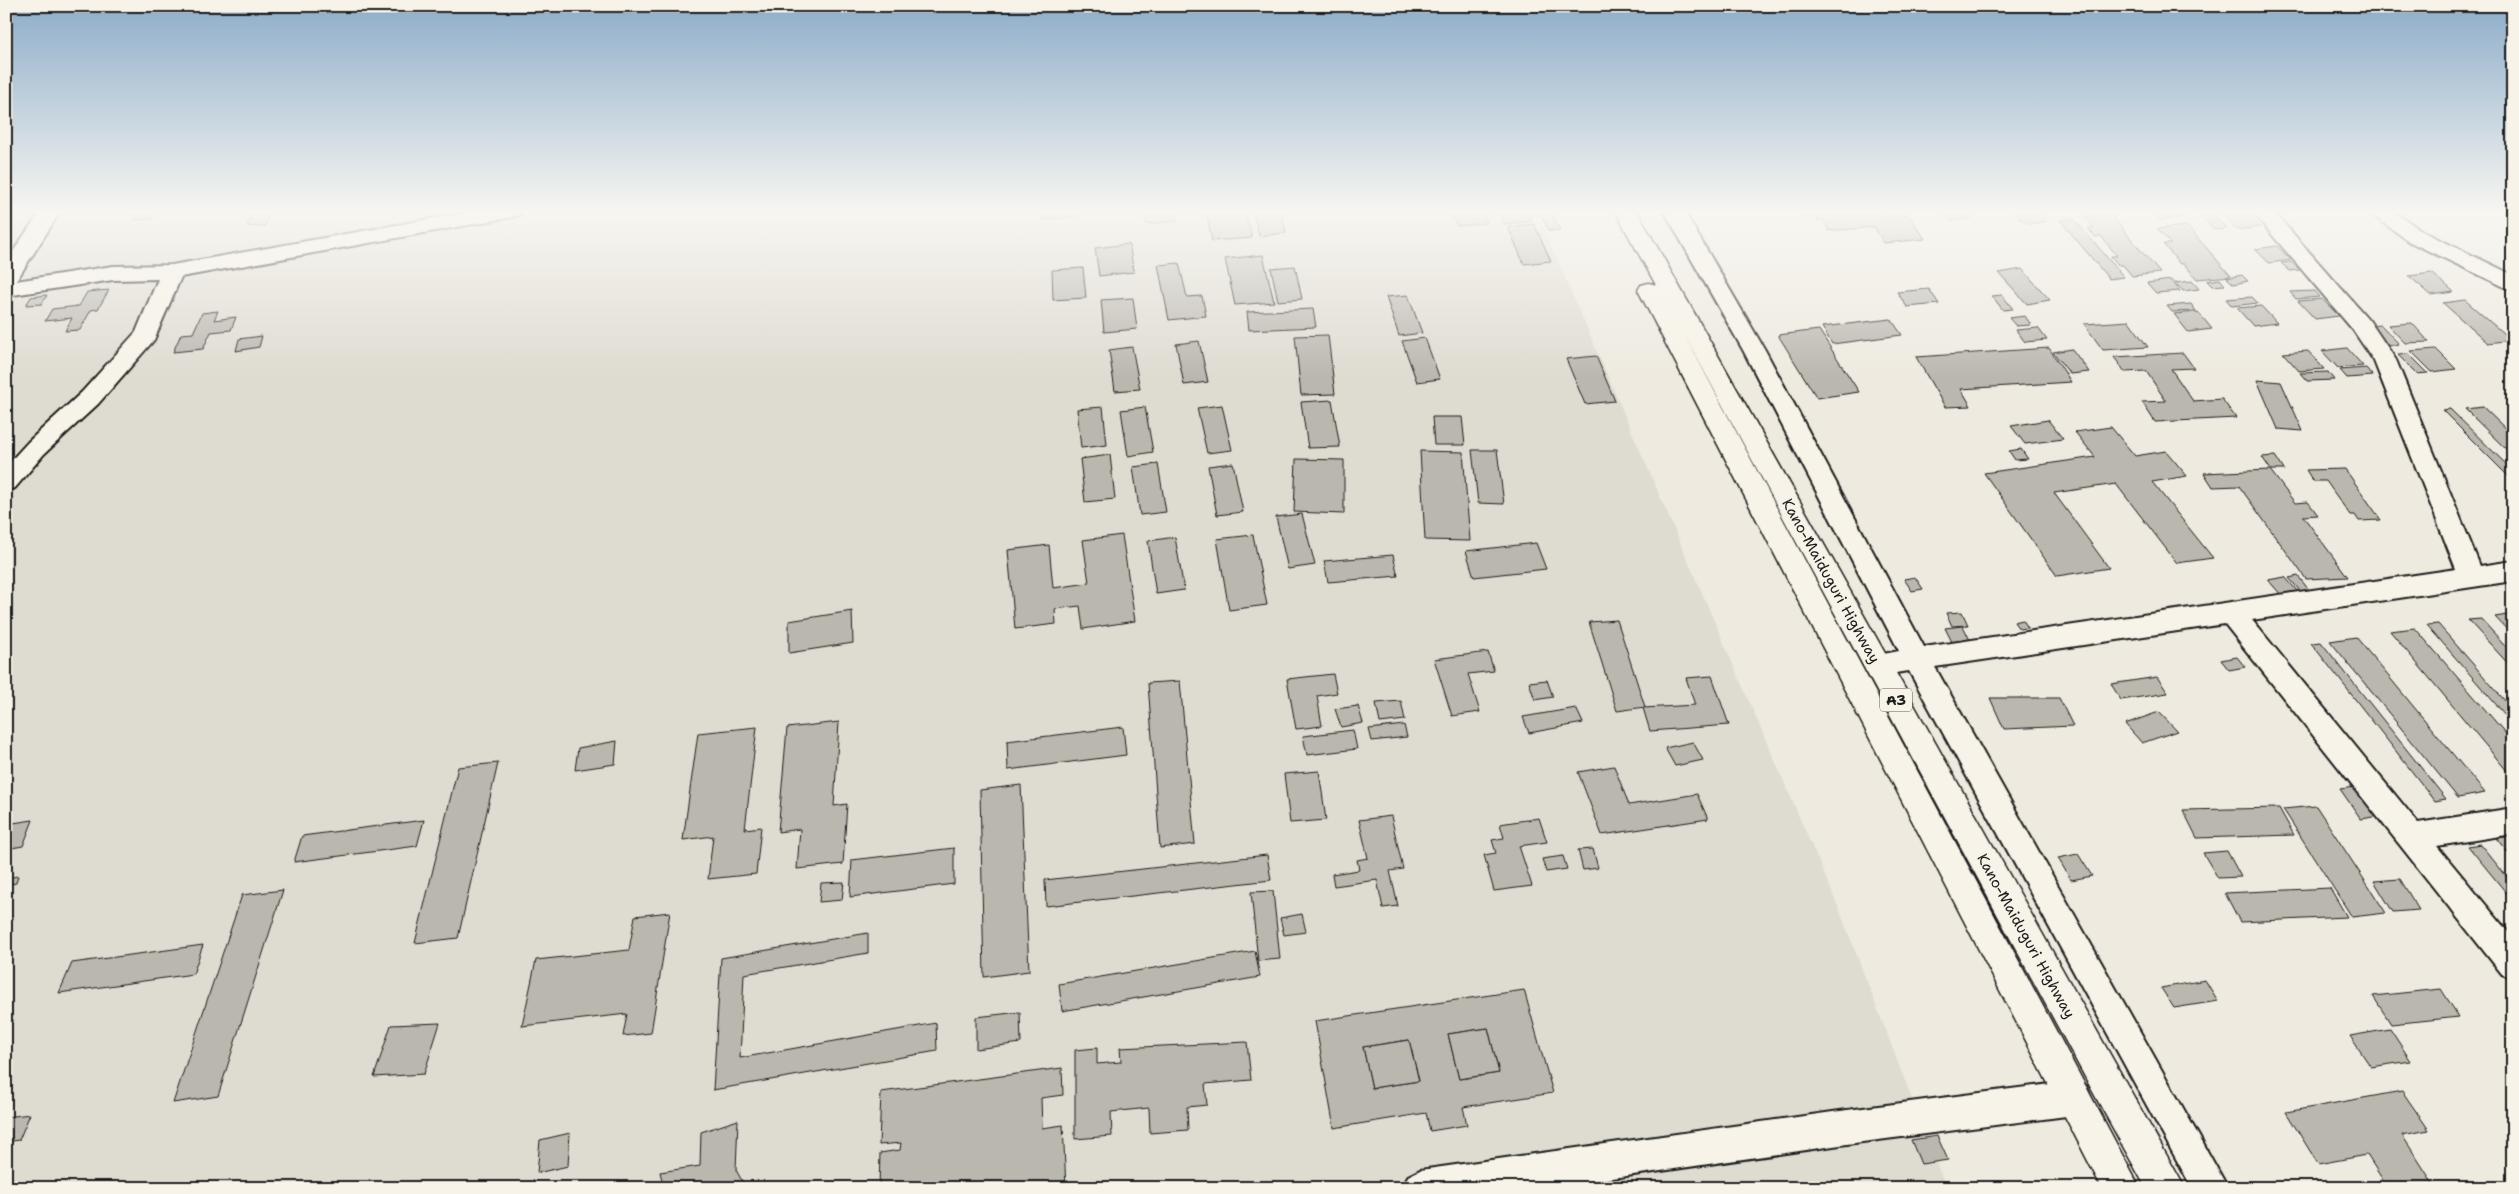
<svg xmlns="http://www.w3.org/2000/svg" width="2519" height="1194" viewBox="0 0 2519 1194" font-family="'Shantell Sans',sans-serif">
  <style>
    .built { fill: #dedbd1 }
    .building { fill: #bab7af; stroke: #1c1c1c; fill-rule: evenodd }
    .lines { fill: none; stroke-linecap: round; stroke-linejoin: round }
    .street-casing { stroke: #1c1c1c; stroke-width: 4 }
    .highway-casing { stroke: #1c1c1c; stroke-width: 3 }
    .street { fill: #f7f3e8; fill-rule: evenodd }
    .highway { fill: #f7f3e8; fill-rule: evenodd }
    .labels { text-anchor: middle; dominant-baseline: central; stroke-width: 4.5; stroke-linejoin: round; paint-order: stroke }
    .shield { fill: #f7f3e8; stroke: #5e5c59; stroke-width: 1 }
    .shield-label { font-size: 14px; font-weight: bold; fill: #1c1c1c }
    .street-label { font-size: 15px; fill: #1c1c1c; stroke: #f7f3e8 }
  </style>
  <rect width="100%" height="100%" fill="#eeeae0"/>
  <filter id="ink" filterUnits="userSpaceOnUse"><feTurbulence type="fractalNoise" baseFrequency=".02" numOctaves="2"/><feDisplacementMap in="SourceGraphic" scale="10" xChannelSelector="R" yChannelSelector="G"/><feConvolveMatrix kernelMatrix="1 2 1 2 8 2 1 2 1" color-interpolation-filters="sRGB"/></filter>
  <g filter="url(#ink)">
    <path class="built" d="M 6,211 L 1536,211 L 1838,906 L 1946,1188 L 6,1188 Z"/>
    <g class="building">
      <path d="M 138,211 L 155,211 L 152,219 L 134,220 Z"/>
      <path d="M 253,211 L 290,211 L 269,214 L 264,227 L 247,226 Z"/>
      <path d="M 1041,211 L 1077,211 L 1078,216 L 1043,220 Z"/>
      <path d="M 1144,211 L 1176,211 L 1178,221 L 1146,224 Z"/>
      <path d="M 1206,211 L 1245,211 L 1252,238 L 1212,241 Z"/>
      <path d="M 1253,211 L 1281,211 L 1286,233 L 1259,236 Z"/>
      <path d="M 1450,211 L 1481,211 L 1487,223 L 1457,226 Z"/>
      <path d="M 1499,211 L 1527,211 L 1532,221 L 1504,224 Z"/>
      <path d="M 1550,211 L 1560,230 L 1549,231 L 1539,212 Z"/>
      <path d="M 1799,211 L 1877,211 L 1881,217 L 1909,215 L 1925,239 L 1884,243 L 1874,227 L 1829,231 L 1823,220 L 1818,221 L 1815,216 L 1802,217 Z"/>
      <path d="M 1942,211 L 1966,211 L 1972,218 L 1951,221 Z"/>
      <path d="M 2017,211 L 2037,211 L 2047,221 L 2029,224 L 2025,220 L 2021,220 L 2015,213 Z"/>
      <path d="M 2151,211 L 2177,211 L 2183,217 L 2160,220 Z"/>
      <path d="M 2219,211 L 2244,211 L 2260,227 L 2237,230 Z"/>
      <path d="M 2111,215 L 2160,273 L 2132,276 L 2123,265 L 2118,265 L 2111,256 L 2117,256 L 2101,236 L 2095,237 L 2088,228 L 2094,228 L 2085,217 Z"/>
      <path d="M 2214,215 L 2227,229 L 2214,230 L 2202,216 Z"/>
      <path d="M 2073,218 L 2124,277 L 2109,279 L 2060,220 Z"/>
      <path d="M 1534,224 L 1551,261 L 1524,264 L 1508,227 Z"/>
      <path d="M 2187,226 L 2231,276 L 2197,279 L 2184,264 L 2180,264 L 2163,244 L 2171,244 L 2157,229 Z"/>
      <path d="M 1129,244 L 1134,272 L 1099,276 L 1095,248 Z"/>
      <path d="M 2277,246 L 2291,260 L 2269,263 L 2255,249 Z"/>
      <path d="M 1263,255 L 1274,302 L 1235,305 L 1225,259 Z"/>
      <path d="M 2291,262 L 2300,270 L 2290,271 L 2281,263 Z"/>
      <path d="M 1179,263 L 1187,297 L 1202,296 L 1206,316 L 1169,320 L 1158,265 Z"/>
      <path d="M 1295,266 L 1302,299 L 1278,301 L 1271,268 Z"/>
      <path d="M 1083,268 L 1086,298 L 1053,300 L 1052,270 Z"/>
      <path d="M 2022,269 L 2050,300 L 2027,304 L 1999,273 Z"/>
      <path d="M 2432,273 L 2454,292 L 2431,295 L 2409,276 Z"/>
      <path d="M 2242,275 L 2248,281 L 2234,284 L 2227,278 Z"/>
      <path d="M 2220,279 L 2225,285 L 2212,286 L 2207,281 Z"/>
      <path d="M 2171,280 L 2180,291 L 2156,293 L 2147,283 Z"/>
      <path d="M 2192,281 L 2199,289 L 2183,291 L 2175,283 Z"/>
      <path d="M 1929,289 L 1939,304 L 1907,307 L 1897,292 Z"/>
      <path d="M 109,290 L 98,309 L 91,310 L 80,330 L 65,331 L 72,318 L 45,321 L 52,309 L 79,306 L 87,292 Z"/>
      <path d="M 2315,291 L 2320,297 L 2296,299 L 2290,292 Z"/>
      <path d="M 47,295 L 42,304 L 26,305 L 31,297 Z"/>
      <path d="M 1408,295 L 1422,333 L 1399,336 L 1386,297 Z"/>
      <path d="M 2002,295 L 2013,309 L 2003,310 L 1992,296 Z"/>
      <path d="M 2252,297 L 2258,303 L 2232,306 L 2226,299 Z"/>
      <path d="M 1133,298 L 1137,329 L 1104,332 L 1101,300 Z"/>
      <path d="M 2322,299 L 2339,316 L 2315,319 L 2298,301 Z"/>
      <path d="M 2465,300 L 2511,340 L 2488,343 L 2443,303 Z"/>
      <path d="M 2191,304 L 2196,311 L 2172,312 L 2167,306 Z"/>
      <path d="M 2261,306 L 2277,323 L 2253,326 L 2237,308 Z"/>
      <path d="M 1313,309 L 1316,327 L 1249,330 L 1247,312 Z"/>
      <path d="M 218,311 L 214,320 L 236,317 L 231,330 L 211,332 L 203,349 L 173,352 L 181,334 L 193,333 L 202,313 Z"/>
      <path d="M 2198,312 L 2212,329 L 2188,332 L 2174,314 Z"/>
      <path d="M 2025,316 L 2031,325 L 2016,326 L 2009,318 Z"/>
      <path d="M 1891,319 L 1902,335 L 1832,344 L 1822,327 Z"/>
      <path d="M 2129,321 L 2148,347 L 2103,350 L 2084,324 Z"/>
      <path d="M 2412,323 L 2429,342 L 2405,343 L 2388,325 Z"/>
      <path d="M 2381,325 L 2399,344 L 2388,346 L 2370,326 Z"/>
      <path d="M 2038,328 L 2047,340 L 2025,342 L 2016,330 Z"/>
      <path d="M 1819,330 L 1859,392 L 1817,398 L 1778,335 Z"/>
      <path d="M 1328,335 L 1335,394 L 1301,395 L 1295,336 Z"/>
      <path d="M 262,336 L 259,347 L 236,351 L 239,339 Z"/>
      <path d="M 1425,338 L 1440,379 L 1417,382 L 1402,341 Z"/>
      <path d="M 1199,341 L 1208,382 L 1184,385 L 1176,344 Z"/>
      <path d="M 1132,347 L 1140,389 L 1115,391 L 1109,350 Z"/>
      <path d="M 2049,348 L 2071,382 L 1961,389 L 1971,406 L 1945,407 L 1916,357 Z"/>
      <path d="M 2347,348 L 2363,366 L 2338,368 L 2322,351 Z"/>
      <path d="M 2072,349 L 2089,372 L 2070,374 L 2053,352 Z"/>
      <path d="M 2436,349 L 2456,369 L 2432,372 L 2411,351 Z"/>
      <path d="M 2308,351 L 2324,369 L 2299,371 L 2283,353 Z"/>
      <path d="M 2183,353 L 2194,368 L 2171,369 L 2193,401 L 2222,399 L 2236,418 L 2155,422 L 2142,402 L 2166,401 L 2146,371 L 2125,372 L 2114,357 Z"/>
      <path d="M 2409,354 L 2428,373 L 2417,374 L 2398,355 Z"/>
      <path d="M 1596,356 L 1615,401 L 1585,404 L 1566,359 Z"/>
      <path d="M 2366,368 L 2373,376 L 2347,378 L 2340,370 Z"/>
      <path d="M 2328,372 L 2334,380 L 2307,381 L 2300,373 Z"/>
      <path d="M 2257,380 L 2281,382 L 2303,431 L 2278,429 Z"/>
      <path d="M 1332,400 L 1340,447 L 1308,448 L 1301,402 Z"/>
      <path d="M 1222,405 L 1232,450 L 1207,453 L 1197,408 Z"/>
      <path d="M 1103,407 L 1107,445 L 1081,448 L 1077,409 Z"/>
      <path d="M 1145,407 L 1153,452 L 1128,456 L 1121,410 Z"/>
      <path d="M 2483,407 L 2513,436 L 2513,456 L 2465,409 Z"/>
      <path d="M 2450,409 L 2513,471 L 2513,481 L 2442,410 Z"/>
      <path d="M 1432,417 L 1462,417 L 1465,445 L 1434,445 Z"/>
      <path d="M 2048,420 L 2063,439 L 2025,444 L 2011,426 Z"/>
      <path d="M 2111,427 L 2135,456 L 2166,451 L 2187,476 L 2152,482 L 2213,558 L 2177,563 L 2116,484 L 2054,493 L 2109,568 L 2057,576 L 1984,473 L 2095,457 L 2075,432 Z"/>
      <path d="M 2021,449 L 2028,459 L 2015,460 L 2009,451 Z"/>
      <path d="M 1472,450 L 1497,450 L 1504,504 L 1478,503 Z"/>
      <path d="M 1420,451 L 1463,452 L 1470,541 L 1425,540 Z"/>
      <path d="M 1110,455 L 1115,499 L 1085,502 L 1080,459 Z"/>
      <path d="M 2275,456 L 2284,470 L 2271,470 L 2262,457 Z"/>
      <path d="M 1296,459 L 1344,460 L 1344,514 L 1294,512 Z"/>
      <path d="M 1233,463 L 1243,512 L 1217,515 L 1208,466 Z"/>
      <path d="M 1158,464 L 1166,512 L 1140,515 L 1133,467 Z"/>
      <path d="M 2345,469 L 2381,520 L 2359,521 L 2355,515 L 2350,515 L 2326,481 L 2313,481 L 2306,470 Z"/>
      <path d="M 2270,470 L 2295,503 L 2308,502 L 2318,515 L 2303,516 L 2348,577 L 2306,579 L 2239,486 L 2213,487 L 2204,473 Z"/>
      <path d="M 1302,514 L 1315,565 L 1288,569 L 1276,517 Z"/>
      <path d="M 1122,535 L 1135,621 L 1083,629 L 1080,606 L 1055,609 L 1056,624 L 1015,629 L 1008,550 L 1049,545 L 1053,588 L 1089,583 L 1083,540 Z"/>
      <path d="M 1253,535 L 1267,605 L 1229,610 L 1217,539 Z"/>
      <path d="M 1175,537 L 1184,590 L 1156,594 L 1148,541 Z"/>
      <path d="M 1536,543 L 1546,569 L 1474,577 L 1466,551 Z"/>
      <path d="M 1393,555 L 1398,576 L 1328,582 L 1324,561 Z"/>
      <path d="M 2298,576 L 2309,590 L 2301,592 L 2289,578 Z"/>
      <path d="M 1915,577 L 1923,589 L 1912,591 L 1904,579 Z"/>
      <path d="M 2285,577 L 2299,593 L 2282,596 L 2268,580 Z"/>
      <path d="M 852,611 L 853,643 L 789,653 L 789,621 Z"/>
      <path d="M 1962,612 L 1968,625 L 1952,626 L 1946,613 Z"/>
      <path d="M 2513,614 L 2513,636 L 2495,617 Z"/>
      <path d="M 2481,619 L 2513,654 L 2513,669 L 2468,620 Z"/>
      <path d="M 1617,620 L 1645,707 L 1617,711 L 1589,622 Z"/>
      <path d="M 2023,620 L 2028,628 L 2019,629 L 2014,622 Z"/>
      <path d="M 2438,624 L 2513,710 L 2513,724 L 2427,625 Z"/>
      <path d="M 1963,626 L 1970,640 L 1952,642 L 1945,628 Z"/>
      <path d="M 2415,628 L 2513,742 L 2513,778 L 2390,631 Z"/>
      <path d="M 2356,637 L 2485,793 L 2458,798 L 2330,641 Z"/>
      <path d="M 2321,642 L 2446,799 L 2435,801 L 2311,643 Z"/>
      <path d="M 1488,652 L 1494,671 L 1468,674 L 1480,712 L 1452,716 L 1434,659 Z"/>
      <path d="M 2237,657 L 2245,667 L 2229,670 L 2221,660 Z"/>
      <path d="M 1333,674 L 1337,693 L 1317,696 L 1322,726 L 1296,729 L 1287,679 Z"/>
      <path d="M 1712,676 L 1729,725 L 1650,731 L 1643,708 L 1695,705 L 1686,678 Z"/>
      <path d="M 2157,677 L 2168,693 L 2121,700 L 2111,684 Z"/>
      <path d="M 1547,680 L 1553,697 L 1535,700 L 1529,682 Z"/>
      <path d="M 1180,681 L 1195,844 L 1160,848 L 1148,683 Z"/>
      <path d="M 1990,698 L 2059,698 L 2073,726 L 2004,729 Z"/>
      <path d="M 1401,701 L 1405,720 L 1380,723 L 1376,703 Z"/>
      <path d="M 1358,706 L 1363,723 L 1341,727 L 1335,709 Z"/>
      <path d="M 1576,708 L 1583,723 L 1529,733 L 1523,717 Z"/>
      <path d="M 2159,712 L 2177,731 L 2142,743 L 2125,724 Z"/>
      <path d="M 839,722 L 834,806 L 847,804 L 843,864 L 797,869 L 800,829 L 778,832 L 787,728 Z"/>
      <path d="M 1404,725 L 1407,737 L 1372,741 L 1369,729 Z"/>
      <path d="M 757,727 L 745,829 L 761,827 L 756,874 L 708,879 L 713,836 L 683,840 L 698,733 Z"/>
      <path d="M 1123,727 L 1126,755 L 1008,770 L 1007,741 Z"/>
      <path d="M 1353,730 L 1357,749 L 1307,755 L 1303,736 Z"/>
      <path d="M 617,741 L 615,764 L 575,770 L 578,748 Z"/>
      <path d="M 1693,742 L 1703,760 L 1675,766 L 1665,748 Z"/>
      <path d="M 498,763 L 458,938 L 415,943 L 458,767 Z"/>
      <path d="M 1614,766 L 1629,805 L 1697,794 L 1708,819 L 1602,835 L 1578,772 Z"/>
      <path d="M 1319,771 L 1326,820 L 1290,823 L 1284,774 Z"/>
      <path d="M 1021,785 L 1029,971 L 984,977 L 980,790 Z"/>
      <path d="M 2363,786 L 2386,815 L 2361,819 L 2340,789 Z"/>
      <path d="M 2316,806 L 2386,913 L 2352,917 L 2283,809 Z"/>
      <path d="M 2279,808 L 2294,835 L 2197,838 L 2183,810 Z"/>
      <path d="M 1391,816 L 1403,869 L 1390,871 L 1398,906 L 1383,908 L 1377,880 L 1334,886 L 1332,874 L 1359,870 L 1357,860 L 1368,858 L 1359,820 Z"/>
      <path d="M 1539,818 L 1547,842 L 1519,846 L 1532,886 L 1494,891 L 1484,855 L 1496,853 L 1492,840 L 1504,838 L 1500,824 Z"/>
      <path d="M 33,820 L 23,846 L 6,849 L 6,824 Z"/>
      <path d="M 424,820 L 417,846 L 294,862 L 302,836 Z"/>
      <path d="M 2513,836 L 2513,859 L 2496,838 Z"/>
      <path d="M 2480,844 L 2513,884 L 2513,901 L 2468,846 Z"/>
      <path d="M 954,848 L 954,884 L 850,897 L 852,860 Z"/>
      <path d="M 1593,849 L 1598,868 L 1583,870 L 1578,850 Z"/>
      <path d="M 2227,851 L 2241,877 L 2218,878 L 2203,853 Z"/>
      <path d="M 2078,854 L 2092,876 L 2071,880 L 2058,858 Z"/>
      <path d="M 1267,855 L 1271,880 L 1046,906 L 1045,880 Z"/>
      <path d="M 1563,856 L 1567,869 L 1546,872 L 1542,859 Z"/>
      <path d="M 18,876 L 16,883 L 6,885 L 6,878 Z"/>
      <path d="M 2400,879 L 2419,910 L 2393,912 L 2374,881 Z"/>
      <path d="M 844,882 L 842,900 L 819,902 L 821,883 Z"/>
      <path d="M 2330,888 L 2347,917 L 2240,922 L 2225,893 Z"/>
      <path d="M 283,890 L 218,1096 L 173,1103 L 242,895 Z"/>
      <path d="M 1273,891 L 1280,959 L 1258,961 L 1251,892 Z"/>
      <path d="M 670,912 L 651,1033 L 623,1036 L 627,1014 L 522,1026 L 536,960 L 629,950 L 635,916 Z"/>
      <path d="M 1302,914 L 1306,932 L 1284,935 L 1280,918 Z"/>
      <path d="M 868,933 L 868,953 L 744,974 L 740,1058 L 936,1023 L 937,1051 L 713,1090 L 721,958 Z"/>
      <path d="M 203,945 L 193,974 L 59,993 L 72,963 Z"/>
      <path d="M 1255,951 L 1260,977 L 1062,1011 L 1059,984 Z"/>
      <path d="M 2205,980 L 2218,1001 L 2174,1008 L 2161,988 Z"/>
      <path d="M 2441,989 L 2459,1017 L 2391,1024 L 2373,996 Z"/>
      <path d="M 1524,990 L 1553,1093 L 1463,1107 L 1467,1125 L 1430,1131 L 1426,1113 L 1334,1128 L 1315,1021 ZM 1488,1028 L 1499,1073 L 1459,1079 L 1448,1034 ZM 1409,1040 L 1419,1081 L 1372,1088 L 1363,1047 Z"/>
      <path d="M 1020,1012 L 1021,1043 L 976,1049 L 976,1017 Z"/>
      <path d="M 440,1023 L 424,1074 L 374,1077 L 391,1025 Z"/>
      <path d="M 1488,1028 L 1499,1073 L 1459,1079 L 1448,1034 Z"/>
      <path d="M 2390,1029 L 2411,1061 L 2371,1067 L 2350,1036 Z"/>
      <path d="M 1409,1040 L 1419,1081 L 1372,1088 L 1363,1047 Z"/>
      <path d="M 1247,1042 L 1251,1080 L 1205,1084 L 1207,1105 L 1187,1107 L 1188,1130 L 1150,1133 L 1149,1108 L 1111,1112 L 1112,1136 L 1075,1139 L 1075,1050 L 1097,1048 L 1097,1064 L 1121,1062 L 1120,1048 Z"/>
      <path d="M 1062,1068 L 1063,1095 L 1041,1098 L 1042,1128 L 1063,1125 L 1066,1188 L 879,1188 L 880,1153 L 900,1150 L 901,1143 L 879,1145 L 881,1092 Z"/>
      <path d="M 2402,1091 L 2429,1130 L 2402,1135 L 2436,1188 L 2388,1188 L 2367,1155 L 2318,1164 L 2286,1112 Z"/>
      <path d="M 30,1114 L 19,1140 L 6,1142 L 6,1117 Z"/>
      <path d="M 738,1120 L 736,1170 L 746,1188 L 664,1188 L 660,1172 L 700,1166 L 701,1132 Z"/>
      <path d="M 570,1133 L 568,1166 L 537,1173 L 540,1140 Z"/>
      <path d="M 1937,1136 L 1948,1160 L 1921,1164 L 1911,1140 Z"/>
    </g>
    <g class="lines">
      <defs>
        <g id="street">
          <path d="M 35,211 L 56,211 L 58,215 L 16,281 L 113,266 L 172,265 L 475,211 L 522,211 L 519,215 L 512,217 L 181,277 L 154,340 L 98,404 L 44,454 L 15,488 L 6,491 L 6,466 L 28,442 L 82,392 L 136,332 L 158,279 L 113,280 L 6,296 L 6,262 L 38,215 Z"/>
          <path d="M 1664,211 L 1684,211 L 1765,350 L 1924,647 L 2456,569 L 2374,361 L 2353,330 L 2252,211 L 2273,211 L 2369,320 L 2396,360 L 2480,566 L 2513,561 L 2513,581 L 2252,620 L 2418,823 L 2513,808 L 2513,834 L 2437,846 L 2513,938 L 2513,978 L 2502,974 L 2225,624 L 1935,667 L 2228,1188 L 2192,1188 L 1909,671 L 1877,676 L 1867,673 L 1863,665 L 1867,657 L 1899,651 L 1743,350 Z"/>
          <path d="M 2367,211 L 2392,211 L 2424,232 L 2513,275 L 2513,291 L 2410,242 Z"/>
          <path d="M 2074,1081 L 2086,1086 L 2091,1098 L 2086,1110 L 2074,1115 L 1847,1144 L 1544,1188 L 1403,1188 L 1408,1176 L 1420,1170 L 1847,1110 Z"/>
        </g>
        <path id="highway" d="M 1615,211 L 1637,211 L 2185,1188 L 2146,1188 L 2099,1103 L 1683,332 L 2140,1188 L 2102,1188 L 1638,290 L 1641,285 L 1649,283 L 1656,285 Z"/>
      </defs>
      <use href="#street" class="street-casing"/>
      <use href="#highway" class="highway-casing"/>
      <use href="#street" class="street"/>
      <use href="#highway" class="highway"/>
    </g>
  </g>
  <linearGradient id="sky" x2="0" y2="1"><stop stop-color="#8dadca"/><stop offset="0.56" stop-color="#f7f6f1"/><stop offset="1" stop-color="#f7f6f1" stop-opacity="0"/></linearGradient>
  <rect width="2519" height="378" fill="url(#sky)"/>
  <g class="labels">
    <rect class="shield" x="1880" y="688.5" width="32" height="23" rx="4"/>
    <g class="shield-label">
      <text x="1896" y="700">A3</text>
    </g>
    <g class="street-label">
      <text transform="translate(1831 581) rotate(61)">Kano-Maiduguri Highway</text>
      <text transform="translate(2026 936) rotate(61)">Kano-Maiduguri Highway</text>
    </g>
  </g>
  <rect width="2519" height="1194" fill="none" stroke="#f7f3e8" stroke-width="25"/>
  <rect x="12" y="12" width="2494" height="1169" fill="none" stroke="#1c1c1c" stroke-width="2" filter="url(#ink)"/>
</svg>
